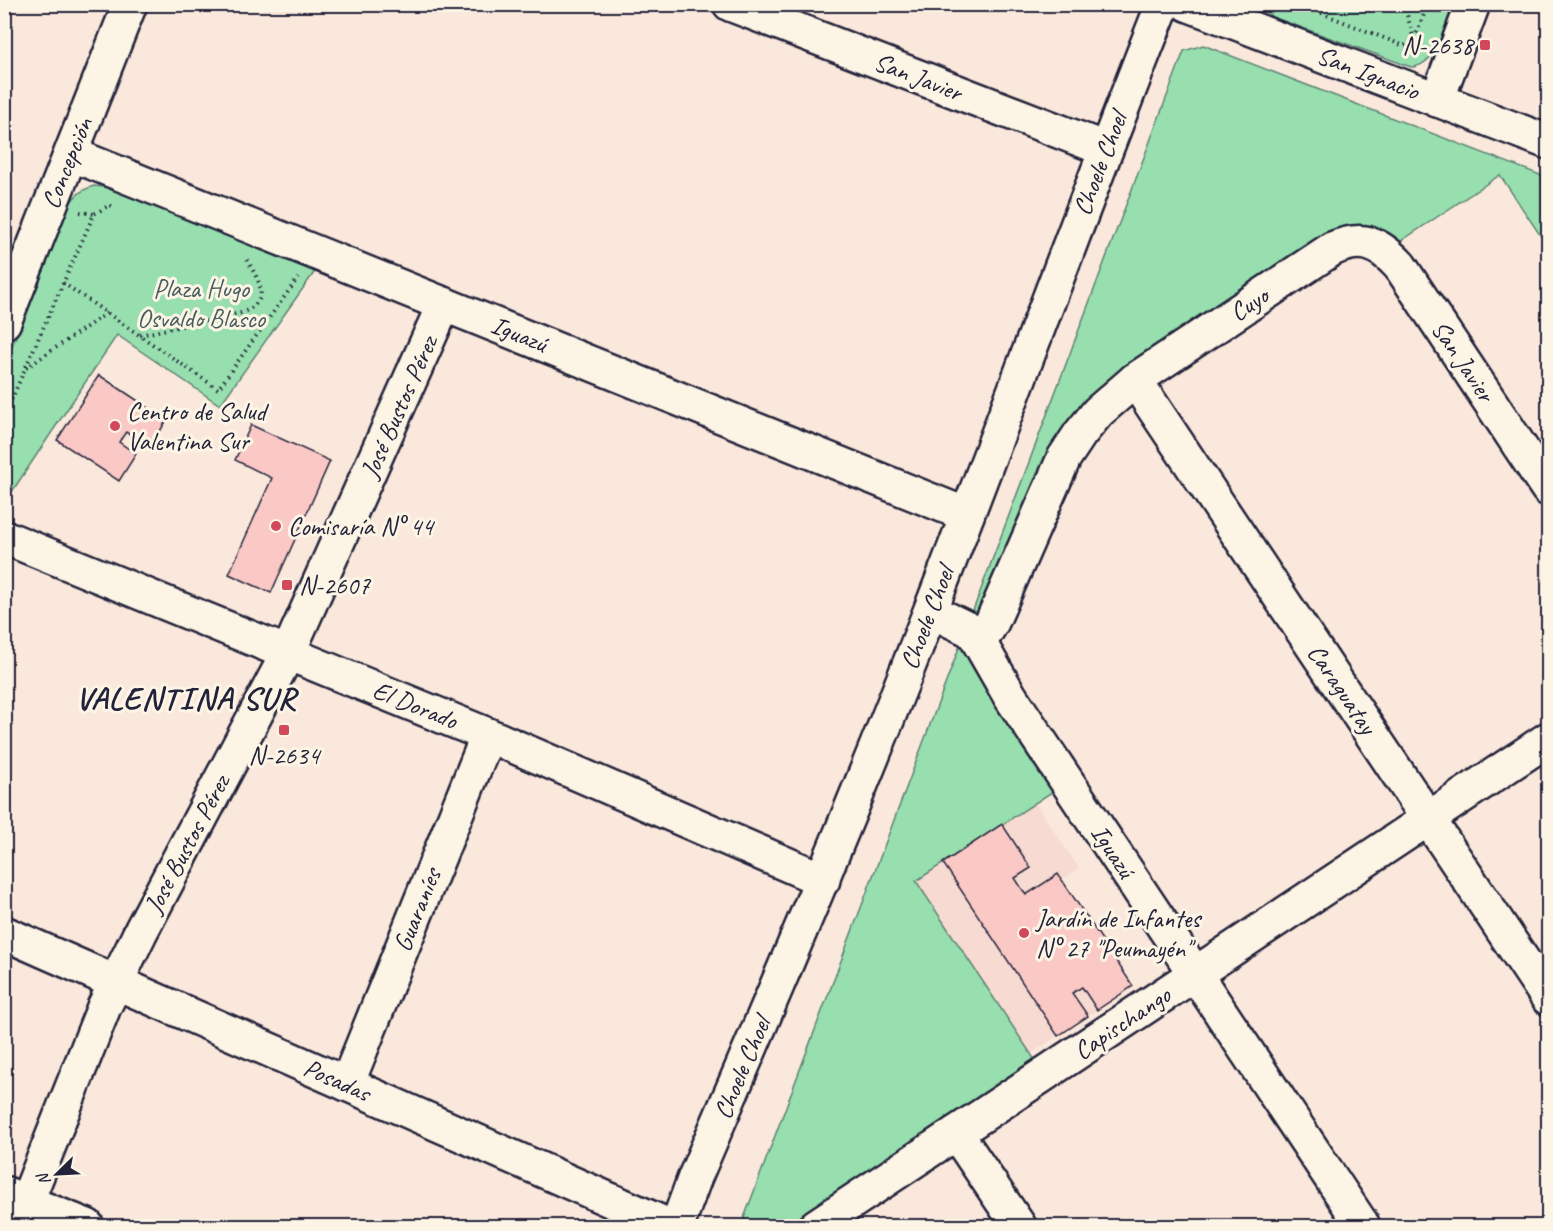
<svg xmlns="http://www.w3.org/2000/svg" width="1553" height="1231" viewBox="0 0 1553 1231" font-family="Caveat,sans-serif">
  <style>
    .built { fill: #f7dbd2 }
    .green { fill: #97dfae; stroke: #5c8074; stroke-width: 1.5 }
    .building { fill: #fac9c6; stroke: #22223b; stroke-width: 1.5 }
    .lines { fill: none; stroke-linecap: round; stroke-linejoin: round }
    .minor-casing { stroke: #22223b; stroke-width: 38 }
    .tertiary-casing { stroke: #22223b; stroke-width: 38 }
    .secondary-casing { stroke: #22223b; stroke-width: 38 }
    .path { stroke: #22223b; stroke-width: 4; stroke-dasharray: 1.5 4.5; stroke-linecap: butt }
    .minor { stroke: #fcf5e5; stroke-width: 33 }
    .tertiary { stroke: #fcf5e5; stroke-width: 33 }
    .secondary { stroke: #fcf5e5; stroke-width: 33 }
    .poi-dot { fill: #d1495b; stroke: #fcf5e5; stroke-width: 2 }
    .labels { text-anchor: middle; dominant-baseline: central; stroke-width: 6; stroke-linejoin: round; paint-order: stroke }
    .poi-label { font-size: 26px; fill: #22223b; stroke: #fcf5e5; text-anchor: start }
    .street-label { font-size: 26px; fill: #22223b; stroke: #fcf5e5 }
    .park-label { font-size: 26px; fill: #455b5e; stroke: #fcf5e5 }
    .district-label { font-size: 32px; font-weight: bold; letter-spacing: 1.5px; fill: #22223b; stroke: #fcf5e5 }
  </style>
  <rect width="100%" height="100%" fill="#fbe8dc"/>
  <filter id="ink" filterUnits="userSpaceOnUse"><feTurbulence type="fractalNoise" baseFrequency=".0167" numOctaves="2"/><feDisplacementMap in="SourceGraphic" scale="12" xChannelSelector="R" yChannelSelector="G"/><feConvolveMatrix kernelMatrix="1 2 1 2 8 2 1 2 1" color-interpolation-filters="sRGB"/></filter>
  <g filter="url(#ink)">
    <path class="built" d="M 1035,802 L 1079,868 L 1062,880 L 1133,986 L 1031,1054 L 916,881 Z"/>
    <g class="green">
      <path d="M 1260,5 L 1453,5 C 1445,25 1437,67 1411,67 L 1272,17 Z"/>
      <path d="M 1203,45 L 1548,178 L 1548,247 L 1500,175 L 1398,243 C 1383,227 1365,222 1344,228 L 1128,368 L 987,615 L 1055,790 L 916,881 L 1037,1063 L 787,1226 L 741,1226 L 1184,51 Z"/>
      <path d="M 94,186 L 113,188 L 316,270 L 220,405 L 117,335 L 5,502 L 5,364 L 66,210 C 73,197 80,190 94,186 Z"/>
    </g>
    <g class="building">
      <path d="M 99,375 L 167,420 L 150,447 L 126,432 L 119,442 L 136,454 L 119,481 L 57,440 Z"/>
      <path d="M 251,425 L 330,461 L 271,593 L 229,574 L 272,478 L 235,460 Z"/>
      <path d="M 1002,824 L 1031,868 L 1015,878 L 1026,895 L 1058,874 L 1133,986 L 1097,1010 L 1082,987 L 1072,993 L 1088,1016 L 1058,1036 L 943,863 Z"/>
    </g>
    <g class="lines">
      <defs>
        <g id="minor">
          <path d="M 730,4 L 1105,149"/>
          <path d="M 71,154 L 967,515"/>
          <path d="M 4,322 L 130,4"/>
          <path d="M 1135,380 L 1548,998"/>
          <path d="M 4,537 L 488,735 L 823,880"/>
          <path d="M 931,611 L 970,630 L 975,635 L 1010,696 L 1363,1226"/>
          <path d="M 980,642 L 992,622 L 1064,458 L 1080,434 L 1098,412 L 1135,380 L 1332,249 C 1362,236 1378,242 1400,266 L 1548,489"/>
          <path d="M 4,933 L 669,1226"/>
          <path d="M 347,1084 L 488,735"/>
          <path d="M 956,1133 L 1019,1226"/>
          <path d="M 4,1193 L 87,1226"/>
          <path d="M 17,1226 L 104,1007 L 141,931 L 288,653 L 444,304"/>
          <path d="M 816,1226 L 1548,739"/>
        </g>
        <g id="tertiary">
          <path d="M 1437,100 L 1473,4"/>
          <path d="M 677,1226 L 695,1177 C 776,989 857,800 931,609 C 1009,408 1083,205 1163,4"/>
        </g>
        <path id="secondary" d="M 1187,4 L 1548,142"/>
      </defs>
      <use href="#minor" class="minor-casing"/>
      <use href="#tertiary" class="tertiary-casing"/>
      <use href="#secondary" class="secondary-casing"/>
      <g class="path">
        <path d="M 1299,4 L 1404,46 L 1414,40 L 1428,4"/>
        <path d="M 1404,4 L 1414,40"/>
        <path d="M 80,212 L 94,214"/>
        <path d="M 63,283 L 218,389 L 298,278"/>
        <path d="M 140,335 L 241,313 C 274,300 258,280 246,258"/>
        <path d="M 26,368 L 107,313"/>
        <path d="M 4,416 L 94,214 L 110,205 L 114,207"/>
      </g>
      <use href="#minor" class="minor"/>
      <use href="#tertiary" class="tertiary"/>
      <use href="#secondary" class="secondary"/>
    </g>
  </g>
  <g class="poi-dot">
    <rect x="1479" y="39" width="12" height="12" rx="3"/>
    <circle cx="115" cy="426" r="6"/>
    <circle cx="276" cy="526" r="6"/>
    <rect x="281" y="579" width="12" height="12" rx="3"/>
    <rect x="278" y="724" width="12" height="12" rx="3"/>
    <circle cx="1024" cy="933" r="6"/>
  </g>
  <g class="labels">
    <g class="poi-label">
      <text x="1473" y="45" text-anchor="end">N-2638</text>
      <text x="127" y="411">Centro de Salud<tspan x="127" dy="30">Valentina Sur</tspan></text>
      <text x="288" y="526">Comisaría N° 44</text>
      <text x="299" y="585">N-2607</text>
      <text x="284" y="755" text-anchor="middle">N-2634</text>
      <text x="1036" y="918">Jardín de Infantes<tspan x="1036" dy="30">N° 27 "Peumayén"</tspan></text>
    </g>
    <g class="street-label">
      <text transform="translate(1368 73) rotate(21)">San Ignacio</text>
      <text transform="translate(918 77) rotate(21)">San Javier</text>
      <text transform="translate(67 163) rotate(-68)">Concepción</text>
      <text transform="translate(1100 164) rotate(-69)">Choele Choel</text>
      <text transform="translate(1249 304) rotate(-33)">Cuyo</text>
      <text transform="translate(519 334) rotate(22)">Iguazú</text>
      <text transform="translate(1463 361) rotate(56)">San Javier</text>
      <text transform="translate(399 407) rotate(-66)">José Bustos Pérez</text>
      <text transform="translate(927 618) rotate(-69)">Choele Choel</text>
      <text transform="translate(1342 689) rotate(56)">Caraguatay</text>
      <text transform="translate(415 705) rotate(22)">El Dorado</text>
      <text transform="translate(187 844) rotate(-62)">José Bustos Pérez</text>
      <text transform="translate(1113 851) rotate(57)">Iguazú</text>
      <text transform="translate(417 910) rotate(-68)">Guaraníes</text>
      <text transform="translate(1122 1023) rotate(-34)">Capischango</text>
      <text transform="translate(742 1068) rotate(-67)">Choele Choel</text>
      <text transform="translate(337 1080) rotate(24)">Posadas</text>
    </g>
    <g class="park-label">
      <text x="201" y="288">Plaza Hugo<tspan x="201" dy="30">Osvaldo Blasco</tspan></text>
    </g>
    <g class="district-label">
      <text x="186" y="698">VALENTINA SUR</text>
    </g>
  </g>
  <rect width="1553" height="1231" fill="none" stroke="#fcf5e5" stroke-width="24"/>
  <rect x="12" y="12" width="1529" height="1207" fill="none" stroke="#22223b" stroke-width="2" filter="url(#ink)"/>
  <g transform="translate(57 1174) rotate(246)" stroke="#fcf5e5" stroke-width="4.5" paint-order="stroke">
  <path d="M0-4.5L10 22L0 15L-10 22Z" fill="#22223b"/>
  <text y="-9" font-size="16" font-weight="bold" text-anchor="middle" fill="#22223b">N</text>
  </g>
</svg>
